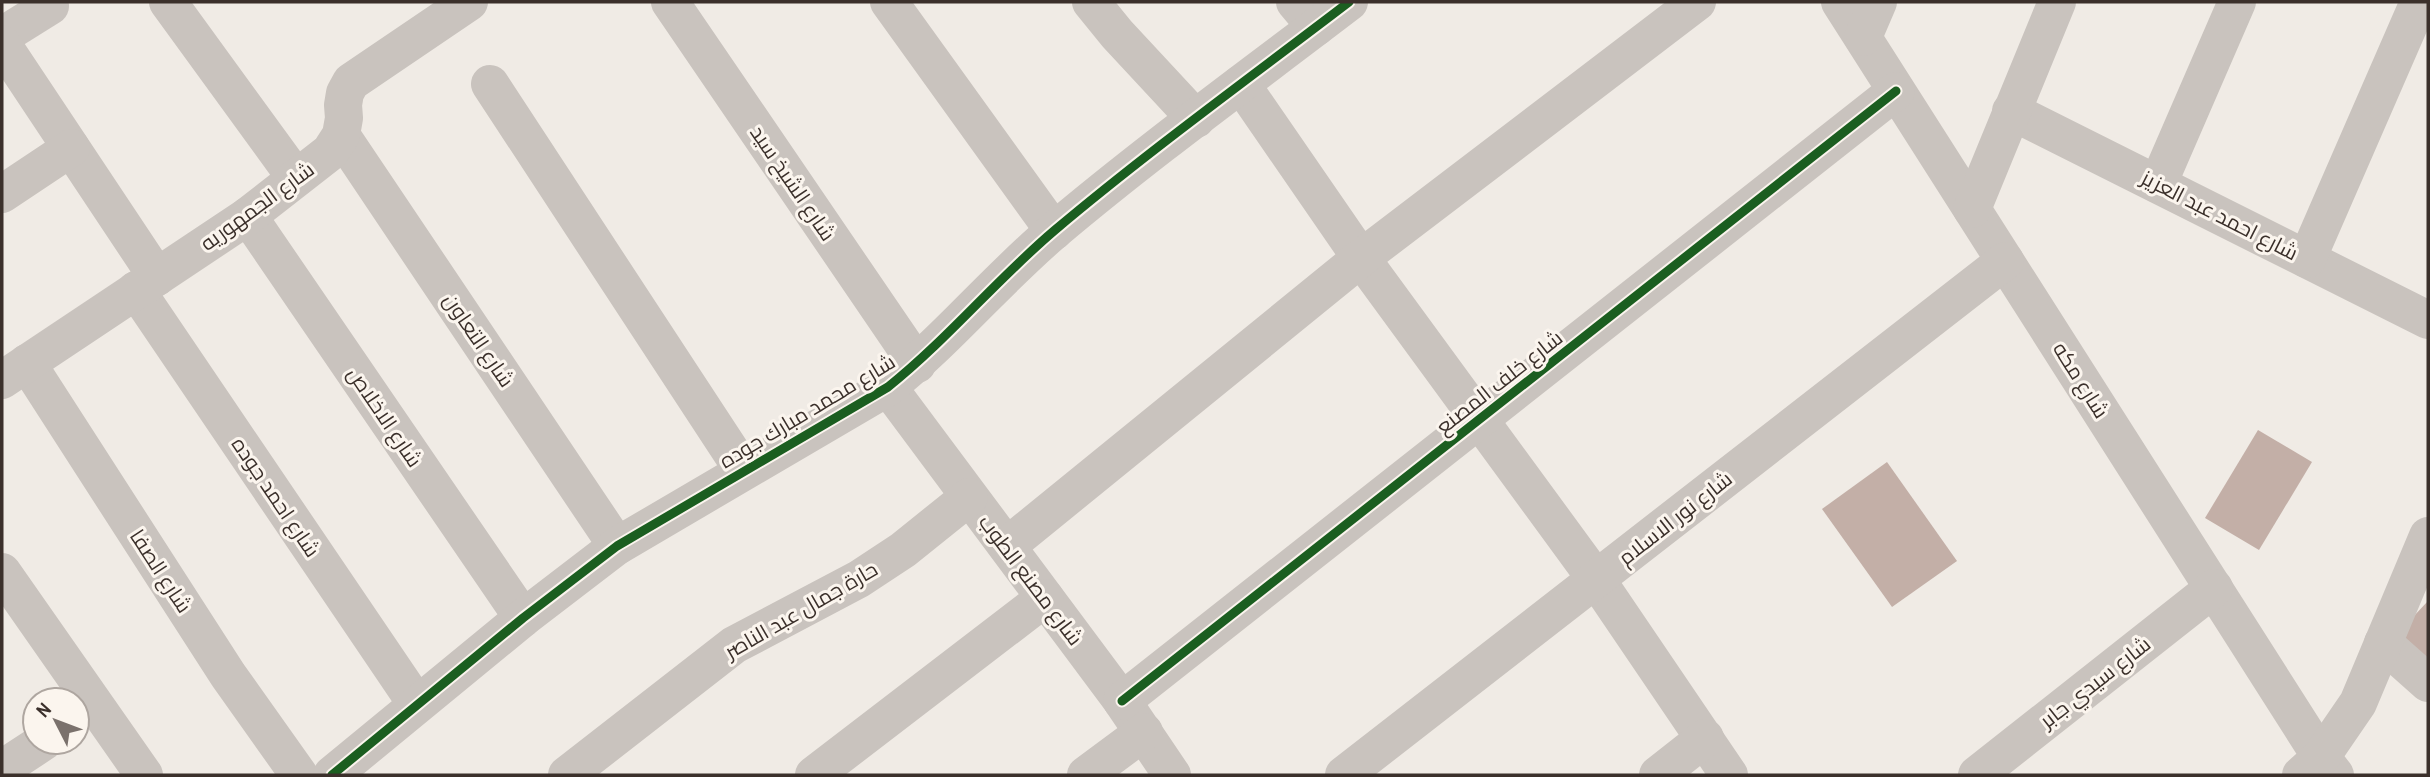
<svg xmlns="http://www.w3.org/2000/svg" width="2430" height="777" viewBox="0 0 2430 777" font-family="'Archivo Narrow',Cairo,sans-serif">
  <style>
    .building { fill: #c3afa7 }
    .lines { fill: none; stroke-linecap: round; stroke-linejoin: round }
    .minor { stroke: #c9c3be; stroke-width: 38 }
    .cycleway-casing { stroke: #fbf5ee; stroke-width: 13 }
    .cycleway { stroke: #1b5e20; stroke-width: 9 }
    .labels { text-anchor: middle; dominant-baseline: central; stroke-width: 6; stroke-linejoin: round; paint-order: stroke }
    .street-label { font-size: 21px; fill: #3b302b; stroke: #fbf5ee }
  </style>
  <rect width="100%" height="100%" fill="#f0ebe5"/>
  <g class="building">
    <path d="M 2258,430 L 2312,462 L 2259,550 L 2205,518 Z"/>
    <path d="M 1887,462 L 1957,561 L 1892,607 L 1822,509 Z"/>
    <path d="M 2428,601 L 2428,662 L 2398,633 Z"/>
  </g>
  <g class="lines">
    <g class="minor">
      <path d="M 168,2 L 296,178"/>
      <path d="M 670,2 L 917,364"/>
      <path d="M 889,2 L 1054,231"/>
      <path d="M 1091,2 L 1117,34 L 1196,119"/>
      <path d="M 1295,2 L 1316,27"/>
      <path d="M 1840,2 L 2321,757 L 2335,775"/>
      <path d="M 2,36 L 50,6"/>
      <path d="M 1863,37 L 1878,2"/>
      <path d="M 2,44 L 157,277"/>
      <path d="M 490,84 L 743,470"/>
      <path d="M 1241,84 L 1361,258 L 1596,579 L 1729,775"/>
      <path d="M 2011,111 L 2428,320"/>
      <path d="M 341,135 L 617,546"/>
      <path d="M 2158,184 L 2237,2"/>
      <path d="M 2,194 L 71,148"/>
      <path d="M 1972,209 L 2057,2"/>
      <path d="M 248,216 L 523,618"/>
      <path d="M 2307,259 L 2419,2"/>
      <path d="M 136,290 L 416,703"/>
      <path d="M 27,363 L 228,675 L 299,775"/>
      <path d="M 2,380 L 248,216 L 330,152 L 341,135 L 344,118 L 343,105 L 345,93 L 351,82 L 469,2"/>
      <path d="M 888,387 L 1122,701 L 1172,775"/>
      <path d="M 1007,546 L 1361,258 L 1697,2"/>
      <path d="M 2,572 L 144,775"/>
      <path d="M 2383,643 L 2428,683"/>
      <path d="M 1122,701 L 1896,91"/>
      <path d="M 2,769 L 43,742"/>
      <path d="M 332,775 L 523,618 L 617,546 L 888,387 C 948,339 997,279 1055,230 C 1150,150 1251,77 1349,2"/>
      <path d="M 567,775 L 734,645 L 859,579 L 903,550 L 969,497"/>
      <path d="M 814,775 L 1045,598"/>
      <path d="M 1086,775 L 1144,732"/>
      <path d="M 1344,775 L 2005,261"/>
      <path d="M 1658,775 L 1705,738"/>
      <path d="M 1977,775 L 2214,588"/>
      <path d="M 2301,775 L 2321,757 L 2358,703 L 2428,536"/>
    </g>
    <defs>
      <g id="cycleway">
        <path d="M 1122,701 L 1896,91"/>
        <path d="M 332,775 L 523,618 L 617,546 L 888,387 C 948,339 997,279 1055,230 C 1150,150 1251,77 1349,2"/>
      </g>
    </defs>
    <use href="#cycleway" class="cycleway-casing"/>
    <use href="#cycleway" class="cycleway"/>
  </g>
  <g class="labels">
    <g class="street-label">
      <text transform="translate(793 183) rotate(56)">شارع الشيخ سيد</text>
      <text transform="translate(257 206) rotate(-36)">شارع الجمهوريه</text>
      <text transform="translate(2220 215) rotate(27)">شارع احمد عبد العزيز</text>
      <text transform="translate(479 340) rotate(56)">شارع التعاون</text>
      <text transform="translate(2081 380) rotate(58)">شارع مكه</text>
      <text transform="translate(1499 382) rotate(-38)">شارع خلف المصنع</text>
      <text transform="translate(807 411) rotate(-31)">شارع محمد مبارك جوده</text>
      <text transform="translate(385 417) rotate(56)">شارع الاخلاص</text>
      <text transform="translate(276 497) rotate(56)">شارع احمد جوده</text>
      <text transform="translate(1675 518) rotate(-38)">شارع نور الاسلام</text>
      <text transform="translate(161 571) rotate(57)">شارع الصفا</text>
      <text transform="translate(1031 580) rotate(53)">شارع مصنع الطوب</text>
      <text transform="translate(801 610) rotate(-30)">حارة جمال عبد الناصر</text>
      <text transform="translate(2095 682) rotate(-38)">شارع سيدي جابر</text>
    </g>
  </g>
  <rect width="2430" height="777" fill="none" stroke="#3b302b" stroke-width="7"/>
  <g transform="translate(56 721) rotate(312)"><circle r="33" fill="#fbf5ee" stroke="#aea6a0" stroke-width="2"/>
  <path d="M0-5L12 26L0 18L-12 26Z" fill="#7a716c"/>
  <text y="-10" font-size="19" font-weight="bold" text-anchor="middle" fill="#3b302b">N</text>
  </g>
</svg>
